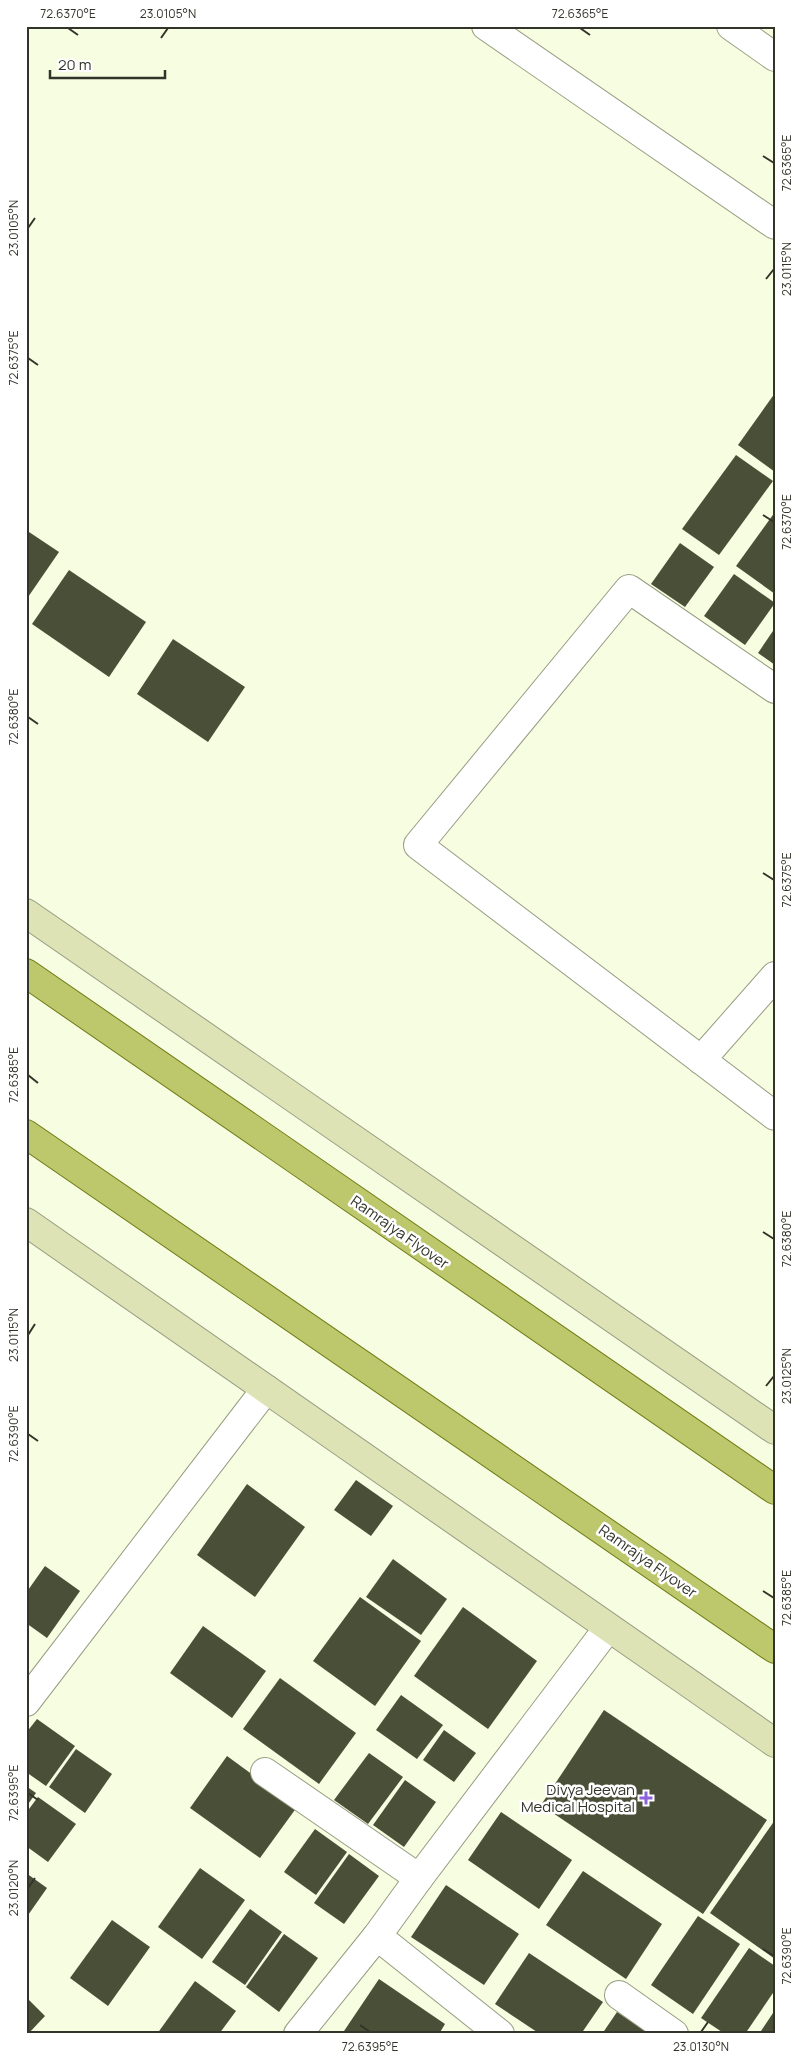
<svg xmlns="http://www.w3.org/2000/svg" width="801" height="2060" viewBox="0 0 801 2060" font-family="Manrope,sans-serif">
  <style>
    .building { fill: #4a4f37 }
    .lines { fill: none; stroke-linecap: round; stroke-linejoin: round }
    .street-casing { stroke: #979c82; stroke-width: 30 }
    .secondary-casing { stroke: #979c82; stroke-width: 30 }
    .primary-casing { stroke: #707b15; stroke-width: 30 }
    .street { stroke: #fff; stroke-width: 28 }
    .secondary { stroke: #dee3b6; stroke-width: 28 }
    .primary { stroke: #bdc76c; stroke-width: 28 }
    .ticks { fill: none; stroke: #323429; stroke-width: 2 }
    .poi-dot { fill: #8c62dc; stroke: #fff; stroke-width: 2 }
    .labels { text-anchor: middle; dominant-baseline: central; stroke-width: 5; stroke-linejoin: round; paint-order: stroke }
    .street-label { font-size: 15px; fill: #323429; stroke: #fff }
    .poi-label { font-size: 15px; fill: #323429; stroke: #fff; text-anchor: end }
    .neatline { fill: none; stroke: #323429; stroke-width: 2 }
    .ticks-label { font-size: 12px; text-anchor: middle; fill: #323429 }
  </style>
  <rect width="100%" height="100%" fill="#f7fde0"/>
  <g class="building">
    <path d="M 775,393 L 775,472 L 738,445 Z"/>
    <path d="M 736,455 L 773,481 L 719,555 L 682,529 Z"/>
    <path d="M 775,512 L 775,594 L 736,566 Z"/>
    <path d="M 26,530 L 59,552 L 26,600 Z"/>
    <path d="M 680,543 L 714,567 L 685,607 L 651,584 Z"/>
    <path d="M 69,570 L 146,622 L 109,677 L 32,624 Z"/>
    <path d="M 734,574 L 775,603 L 745,645 L 704,616 Z"/>
    <path d="M 775,628 L 775,665 L 758,653 Z"/>
    <path d="M 173,639 L 245,687 L 208,742 L 137,694 Z"/>
    <path d="M 356,1480 L 393,1506 L 371,1536 L 334,1510 Z"/>
    <path d="M 247,1484 L 305,1527 L 255,1597 L 197,1555 Z"/>
    <path d="M 393,1559 L 447,1599 L 421,1635 L 366,1597 Z"/>
    <path d="M 45,1566 L 80,1591 L 47,1638 L 26,1623 L 26,1593 Z"/>
    <path d="M 360,1597 L 421,1641 L 375,1706 L 313,1661 Z"/>
    <path d="M 463,1607 L 537,1661 L 488,1729 L 414,1676 Z"/>
    <path d="M 203,1626 L 266,1671 L 232,1718 L 170,1673 Z"/>
    <path d="M 280,1678 L 356,1733 L 319,1784 L 243,1729 Z"/>
    <path d="M 401,1695 L 443,1725 L 417,1759 L 376,1730 Z"/>
    <path d="M 604,1710 L 767,1820 L 703,1914 L 541,1805 Z"/>
    <path d="M 37,1719 L 75,1746 L 46,1786 L 26,1772 L 26,1733 Z"/>
    <path d="M 444,1730 L 476,1753 L 454,1782 L 423,1760 Z"/>
    <path d="M 76,1749 L 112,1774 L 85,1813 L 49,1787 Z"/>
    <path d="M 369,1753 L 403,1777 L 368,1824 L 334,1800 Z"/>
    <path d="M 227,1756 L 297,1807 L 260,1858 L 190,1808 Z"/>
    <path d="M 405,1780 L 436,1802 L 404,1847 L 373,1825 Z"/>
    <path d="M 26,1786 L 36,1793 L 26,1807 Z"/>
    <path d="M 38,1797 L 76,1824 L 48,1862 L 26,1846 L 26,1813 Z"/>
    <path d="M 501,1812 L 572,1860 L 539,1909 L 468,1860 Z"/>
    <path d="M 775,1820 L 775,1959 L 710,1913 Z"/>
    <path d="M 315,1829 L 347,1852 L 316,1895 L 284,1872 Z"/>
    <path d="M 349,1854 L 379,1876 L 344,1924 L 314,1903 Z"/>
    <path d="M 200,1868 L 245,1900 L 202,1959 L 158,1927 Z"/>
    <path d="M 583,1871 L 662,1924 L 626,1979 L 546,1925 Z"/>
    <path d="M 26,1873 L 47,1888 L 26,1918 Z"/>
    <path d="M 446,1885 L 519,1934 L 484,1985 L 411,1937 Z"/>
    <path d="M 250,1909 L 282,1932 L 245,1985 L 212,1962 Z"/>
    <path d="M 698,1916 L 740,1944 L 693,2014 L 651,1985 Z"/>
    <path d="M 112,1920 L 150,1947 L 108,2006 L 70,1978 Z"/>
    <path d="M 284,1934 L 318,1958 L 279,2012 L 246,1987 Z"/>
    <path d="M 749,1948 L 775,1966 L 775,1990 L 745,2034 L 725,2034 L 701,2018 Z"/>
    <path d="M 529,1953 L 603,2002 L 581,2034 L 540,2034 L 495,2004 Z"/>
    <path d="M 379,1979 L 445,2024 L 439,2034 L 342,2034 Z"/>
    <path d="M 195,1981 L 236,2011 L 219,2034 L 157,2034 Z"/>
    <path d="M 26,1997 L 45,2016 L 28,2034 L 26,2034 Z"/>
    <path d="M 775,2010 L 775,2034 L 759,2034 Z"/>
    <path d="M 617,2012 L 650,2034 L 602,2034 Z"/>
  </g>
  <g class="lines">
    <defs>
      <g id="street">
        <path d="M 486,26 L 775,225"/>
        <path d="M 731,26 L 775,57"/>
        <path d="M 775,689 L 629,589 L 418,845 L 775,1116"/>
        <path d="M 701,1060 L 775,976"/>
        <path d="M 26,1702 L 266,1389"/>
        <path d="M 265,1772 L 419,1878"/>
        <path d="M 377,1936 L 500,2034"/>
        <path d="M 619,1995 L 674,2034"/>
        <path d="M 298,2034 L 377,1936 L 419,1878 L 608,1628"/>
      </g>
      <g id="secondary">
        <path d="M 26,913 L 775,1430"/>
        <path d="M 26,1222 L 775,1743"/>
      </g>
      <g id="primary">
        <path d="M 26,973 L 775,1490"/>
        <path d="M 26,1134 L 775,1649"/>
      </g>
    </defs>
    <use href="#street" class="street-casing"/>
    <use href="#secondary" class="secondary-casing"/>
    <use href="#primary" class="primary-casing"/>
    <use href="#street" class="street"/>
    <use href="#secondary" class="secondary"/>
    <use href="#primary" class="primary"/>
  </g>
  <path class="ticks" d="M 68,28 L 78,35M 580,28 L 590,35M 161,38 L 168,28M 763,156 L 774,163M 28,228 L 35,218M 766,279 L 774,269M 28,358 L 38,365M 763,515 L 774,522M 28,717 L 38,724M 763,873 L 774,880M 28,1075 L 38,1083M 763,1232 L 774,1239M 28,1335 L 35,1324M 766,1386 L 774,1376M 28,1434 L 38,1441M 763,1591 L 774,1598M 28,1793 L 38,1800M 28,1888 L 35,1878M 763,1949 L 774,1956M 360,2025 L 370,2032M 701,2032 L 708,2022"/>
  <path class="poi-dot" d="M643.5 1790.5h5v5h5v5h-5v5h-5v-5h-5v-5h5z"/>
  <g class="labels">
    <g class="street-label">
      <text transform="translate(400 1232) rotate(35)">Ramrajya Flyover</text>
      <text transform="translate(648 1561) rotate(35)">Ramrajya Flyover</text>
    </g>
    <g class="poi-label">
      <text x="635" y="1789">Divya Jeevan<tspan x="635" dy="17">Medical Hospital</tspan></text>
    </g>
  </g>
  <rect width="801" height="2060" fill="none" stroke="#ffffff" stroke-width="55"/>
  <path d="M50 70v8h115v-8" fill="none" stroke="#323429" stroke-width="2.5"/>
  <text x="58" y="70" font-size="15" fill="#323429" stroke="#ffffff" stroke-width="4" paint-order="stroke">20 m</text>
  <rect x="28" y="28" width="746" height="2004" class="neatline"/>
  <g class="ticks-label">
    <text x="68" y="18">72.6370°E</text>
    <text x="168" y="18">23.0105°N</text>
    <text x="580" y="18">72.6365°E</text>
    <text transform="translate(787 163) rotate(-90)" y="4">72.6365°E</text>
    <text transform="translate(14 228) rotate(-90)" y="4">23.0105°N</text>
    <text transform="translate(787 269) rotate(-90)" y="4">23.0115°N</text>
    <text transform="translate(14 358) rotate(-90)" y="4">72.6375°E</text>
    <text transform="translate(787 522) rotate(-90)" y="4">72.6370°E</text>
    <text transform="translate(14 717) rotate(-90)" y="4">72.6380°E</text>
    <text transform="translate(787 880) rotate(-90)" y="4">72.6375°E</text>
    <text transform="translate(14 1075) rotate(-90)" y="4">72.6385°E</text>
    <text transform="translate(787 1239) rotate(-90)" y="4">72.6380°E</text>
    <text transform="translate(14 1335) rotate(-90)" y="4">23.0115°N</text>
    <text transform="translate(787 1376) rotate(-90)" y="4">23.0125°N</text>
    <text transform="translate(14 1434) rotate(-90)" y="4">72.6390°E</text>
    <text transform="translate(787 1598) rotate(-90)" y="4">72.6385°E</text>
    <text transform="translate(14 1793) rotate(-90)" y="4">72.6395°E</text>
    <text transform="translate(14 1888) rotate(-90)" y="4">23.0120°N</text>
    <text transform="translate(787 1956) rotate(-90)" y="4">72.6390°E</text>
    <text x="370" y="2051">72.6395°E</text>
    <text x="701" y="2051">23.0130°N</text>
  </g>
</svg>
